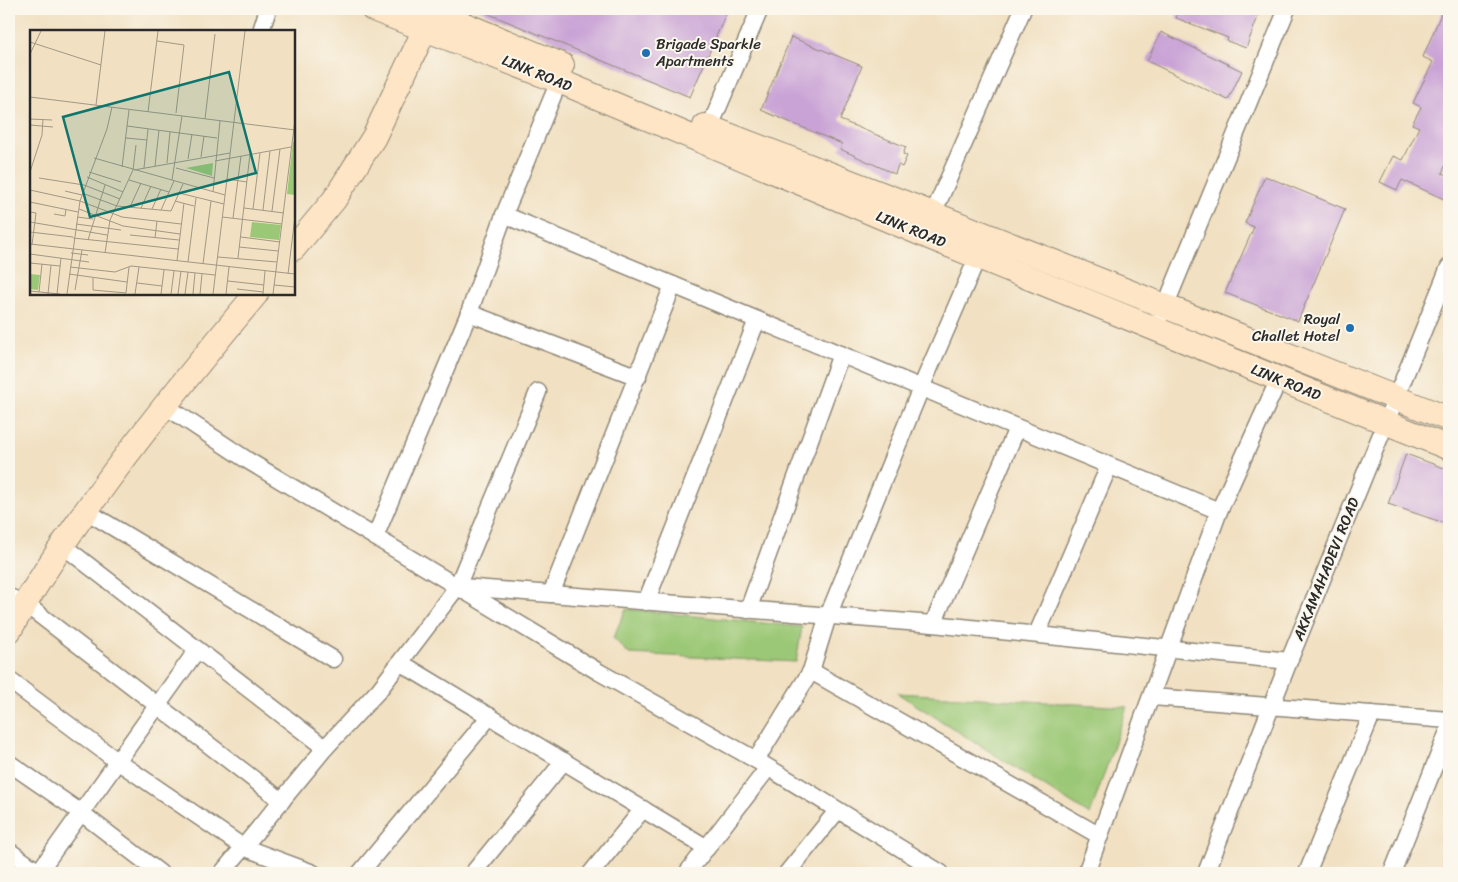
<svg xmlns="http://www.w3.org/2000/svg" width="1458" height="882" viewBox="0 0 1458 882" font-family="Sriracha,sans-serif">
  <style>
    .green { fill: #9bc876; stroke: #637a50 }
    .building { fill: #c9a3d6 }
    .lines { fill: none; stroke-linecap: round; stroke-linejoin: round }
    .street-casing { stroke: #8e8676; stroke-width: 19 }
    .secondary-casing { stroke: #8e8676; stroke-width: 26 }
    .street { stroke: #fff; stroke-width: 16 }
    .secondary { stroke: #fde5c5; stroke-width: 24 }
    .poi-dot { fill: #1f6fb2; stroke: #fbf7ec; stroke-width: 2 }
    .labels { text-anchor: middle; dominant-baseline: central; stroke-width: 4; stroke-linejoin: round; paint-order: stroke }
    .poi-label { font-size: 15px; fill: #2b2b2b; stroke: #fbf7ec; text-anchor: start }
    .street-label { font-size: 15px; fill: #2b2b2b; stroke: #fbf7ec }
    .inset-road { fill: none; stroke: #a29885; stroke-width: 1 }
    .view { fill: #0f766e; fill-opacity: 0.15; stroke: #0f766e; stroke-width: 2.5 }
    .inset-edge { fill: none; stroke: #2b2b2b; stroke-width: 2.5 }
  </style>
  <rect width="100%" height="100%" fill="#fbf7ec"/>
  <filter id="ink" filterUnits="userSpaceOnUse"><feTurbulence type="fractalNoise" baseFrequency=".02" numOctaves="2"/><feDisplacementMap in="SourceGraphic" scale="10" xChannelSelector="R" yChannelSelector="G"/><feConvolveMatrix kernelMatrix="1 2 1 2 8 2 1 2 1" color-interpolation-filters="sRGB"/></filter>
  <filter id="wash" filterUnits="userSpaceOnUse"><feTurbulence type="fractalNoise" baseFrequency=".0096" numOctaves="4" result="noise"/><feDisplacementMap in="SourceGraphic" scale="20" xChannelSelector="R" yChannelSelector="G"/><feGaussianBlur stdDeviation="1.12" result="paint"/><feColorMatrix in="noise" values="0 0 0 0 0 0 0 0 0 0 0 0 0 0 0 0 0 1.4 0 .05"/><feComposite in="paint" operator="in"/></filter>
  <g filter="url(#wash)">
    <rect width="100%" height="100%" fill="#f1e0c1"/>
    <g class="green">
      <path d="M 626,609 L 802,627 L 796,662 L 629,654 L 613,638 Z"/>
      <path d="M 897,693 L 1127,707 L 1090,815 Z"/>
    </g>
    <g id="blocks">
      <g class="building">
        <path d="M 477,9 L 728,9 L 690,97 Z"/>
        <path d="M 1179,9 L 1261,9 L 1246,48 L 1227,41 L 1228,38 L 1176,18 Z"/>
        <path d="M 1443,9 L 1449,9 L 1449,158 L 1442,173 L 1449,176 L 1449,187 L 1444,199 L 1402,180 L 1397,190 L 1380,182 L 1393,156 L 1403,160 L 1419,127 L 1412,124 L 1421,107 L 1413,103 L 1433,62 L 1423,57 Z"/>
        <path d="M 1161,32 L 1242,71 L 1228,100 L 1147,61 Z"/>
        <path d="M 791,37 L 862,66 L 840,120 L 906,147 L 903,154 L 907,156 L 902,167 L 898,165 L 895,174 L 840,149 L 842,144 L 761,110 Z"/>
        <path d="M 1265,176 L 1345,209 L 1298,321 L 1225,293 L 1254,227 L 1245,223 Z"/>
        <path d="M 1406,454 L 1449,470 L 1449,508 L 1444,523 L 1388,504 Z"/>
      </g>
    </g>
  </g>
  <g filter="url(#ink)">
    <use href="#blocks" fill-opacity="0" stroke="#8e8676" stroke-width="1"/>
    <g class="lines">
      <defs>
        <g id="street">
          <path d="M 261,31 L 268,9"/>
          <path d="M 706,136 L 760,9"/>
          <path d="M 933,214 L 1023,9"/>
          <path d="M 504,215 L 1219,511"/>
          <path d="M 469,313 L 638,377"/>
          <path d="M 1162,314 L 1287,9"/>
          <path d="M 164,405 L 247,460 L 599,672 L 756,760 L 941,873"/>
          <path d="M 86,511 L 333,659"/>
          <path d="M 375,537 L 469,313 L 504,215 L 559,81"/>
          <path d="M 62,545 L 325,748"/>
          <path d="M 462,587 L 933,624 L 1289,661"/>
          <path d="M 551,594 L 673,285"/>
          <path d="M 9,597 L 24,603 L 282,801"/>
          <path d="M 646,602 L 757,320"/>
          <path d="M 748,610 L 841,354"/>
          <path d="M 933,624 L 1017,428"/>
          <path d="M 1037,634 L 1109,466"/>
          <path d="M 401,663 L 707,848"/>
          <path d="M 811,671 L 1100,836"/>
          <path d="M 9,680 L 117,761 L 243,847 L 313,873"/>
          <path d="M 1152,697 L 1449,720"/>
          <path d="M 756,760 L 811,671 L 828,616 L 921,388 L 978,256"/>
          <path d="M 9,763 L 80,812 L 160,873"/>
          <path d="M 9,851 L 40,873"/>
          <path d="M 38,873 L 197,650"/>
          <path d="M 222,873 L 325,748 L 379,690 L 457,587 L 538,392"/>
          <path d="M 360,873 L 490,716"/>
          <path d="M 473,873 L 564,761"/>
          <path d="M 591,873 L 643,809"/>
          <path d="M 687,873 L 768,768"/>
          <path d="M 787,873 L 837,811"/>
          <path d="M 1086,873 L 1219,511 L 1279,379"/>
          <path d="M 1206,873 L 1289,661 L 1449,267"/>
          <path d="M 1307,873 L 1372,714"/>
          <path d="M 1392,873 L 1449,729"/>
        </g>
        <g id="secondary">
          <path d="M 373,9 L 559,81 L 929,237 L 1449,448"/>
          <path d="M 427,9 L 562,65"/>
          <path d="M 705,126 L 933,214 L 1449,419"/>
          <path d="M 294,248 L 334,200 L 374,137 L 425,29 L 429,16"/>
          <path d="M 9,631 C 78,510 167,401 256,294"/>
        </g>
      </defs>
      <use href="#street" class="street-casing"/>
      <use href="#secondary" class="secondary-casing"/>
      <use href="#street" class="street"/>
      <use href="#secondary" class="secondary"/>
    </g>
  </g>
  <g class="poi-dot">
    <circle cx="646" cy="53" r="5"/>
    <circle cx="1350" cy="328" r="5"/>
  </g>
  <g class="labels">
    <g class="poi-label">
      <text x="656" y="44">Brigade Sparkle<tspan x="656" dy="17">Apartments</tspan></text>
      <text x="1340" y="319" text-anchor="end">Royal<tspan x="1340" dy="17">Challet Hotel</tspan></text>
    </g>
    <g class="street-label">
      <text transform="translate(537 73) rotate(22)">LINK ROAD</text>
      <text transform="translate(911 229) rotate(22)">LINK ROAD</text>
      <text transform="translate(1286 382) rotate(22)">LINK ROAD</text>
      <text transform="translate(1326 569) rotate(-68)">AKKAMAHADEVI ROAD</text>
    </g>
  </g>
  <g transform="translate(30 30)">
    <rect width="265" height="265" fill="#f1e0c1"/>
    <path d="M 263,112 L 265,112 L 265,165 L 257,164 ZM 183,133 L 182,146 L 156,138 L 161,137 ZM 222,192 L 251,195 L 249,210 L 220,207 ZM 0,244 L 10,245 L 8,260 L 0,259 Z" fill="#9bc876"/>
    <path class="inset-road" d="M 127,11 L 154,15 L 146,83M 0,12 L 71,35M 0,24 L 11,1M 0,67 L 265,100M 66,75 L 75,1M 118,82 L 128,1M 0,89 L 22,90M 175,89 L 185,4M 0,95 L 23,97M 97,96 L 187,108M 96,108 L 117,110M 171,127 L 174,106M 64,128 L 195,165M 158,129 L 162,104M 185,131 L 261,117M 137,133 L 140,102M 125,136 L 129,100M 92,137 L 99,80M 114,138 L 118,99M 146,138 L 184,148M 104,140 L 200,123M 0,142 L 12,105 L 13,89M 59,142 L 91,152M 57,147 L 93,162M 9,148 L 54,155 L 90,169M 197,149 L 217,152M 99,150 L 139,162M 142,150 L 152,86M 0,160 L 50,171 L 92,187 L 151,194M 35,161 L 52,165M 183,162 L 190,91M 52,163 L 87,176 L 141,181 L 153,154M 149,163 L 194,174M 145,171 L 164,176M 0,172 L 48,182M 100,177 L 111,153M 111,178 L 121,156M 214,178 L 254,183M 49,179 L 93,196 L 150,204M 122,179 L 131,159M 223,179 L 230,123M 131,180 L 144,151M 233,180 L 240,121M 242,181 L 250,119M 0,182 L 6,183 L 2,215M 24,184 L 35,186 L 36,179M 47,187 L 63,189M 192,187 L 252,194M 203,188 L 211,126M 0,192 L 77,205M 46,194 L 91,200M 0,202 L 43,207M 100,205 L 149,210M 211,207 L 250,212M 43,208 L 148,219M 125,208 L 127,191M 58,210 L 75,155M 0,214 L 265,244M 209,217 L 248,221M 41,223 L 58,225M 75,223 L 80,190 L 103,140 L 106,115M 0,224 L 59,232M 188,227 L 247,232M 208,228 L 220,124M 147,231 L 154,173M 158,232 L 166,168M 0,233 L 30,236M 173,234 L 181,171M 40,237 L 85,242 L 101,236 L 185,245M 39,244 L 97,252M 258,244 L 265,187M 63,248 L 63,260 L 96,263M 198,251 L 234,255M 107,253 L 132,256M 244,255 L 265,257M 207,259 L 233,262M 45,260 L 52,220M 0,261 L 30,264M 9,262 L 12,234M 96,263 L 99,237M 18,264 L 21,235M 27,264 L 31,228M 37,264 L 50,171 L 77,99 L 82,77M 105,264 L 109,237M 131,264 L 134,240M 141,264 L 144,241M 148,264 L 151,241M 155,264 L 158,242M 163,264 L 165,243M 170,264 L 172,244M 183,264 L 215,1M 196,264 L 199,237M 233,264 L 235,241M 243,264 L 265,90"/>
    <path class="view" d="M 199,42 L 226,143 L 60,187 L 33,87 Z"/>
    <rect width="265" height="265" class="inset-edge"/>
  </g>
  <rect width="1458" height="882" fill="none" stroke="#fbf7ec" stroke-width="30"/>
</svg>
